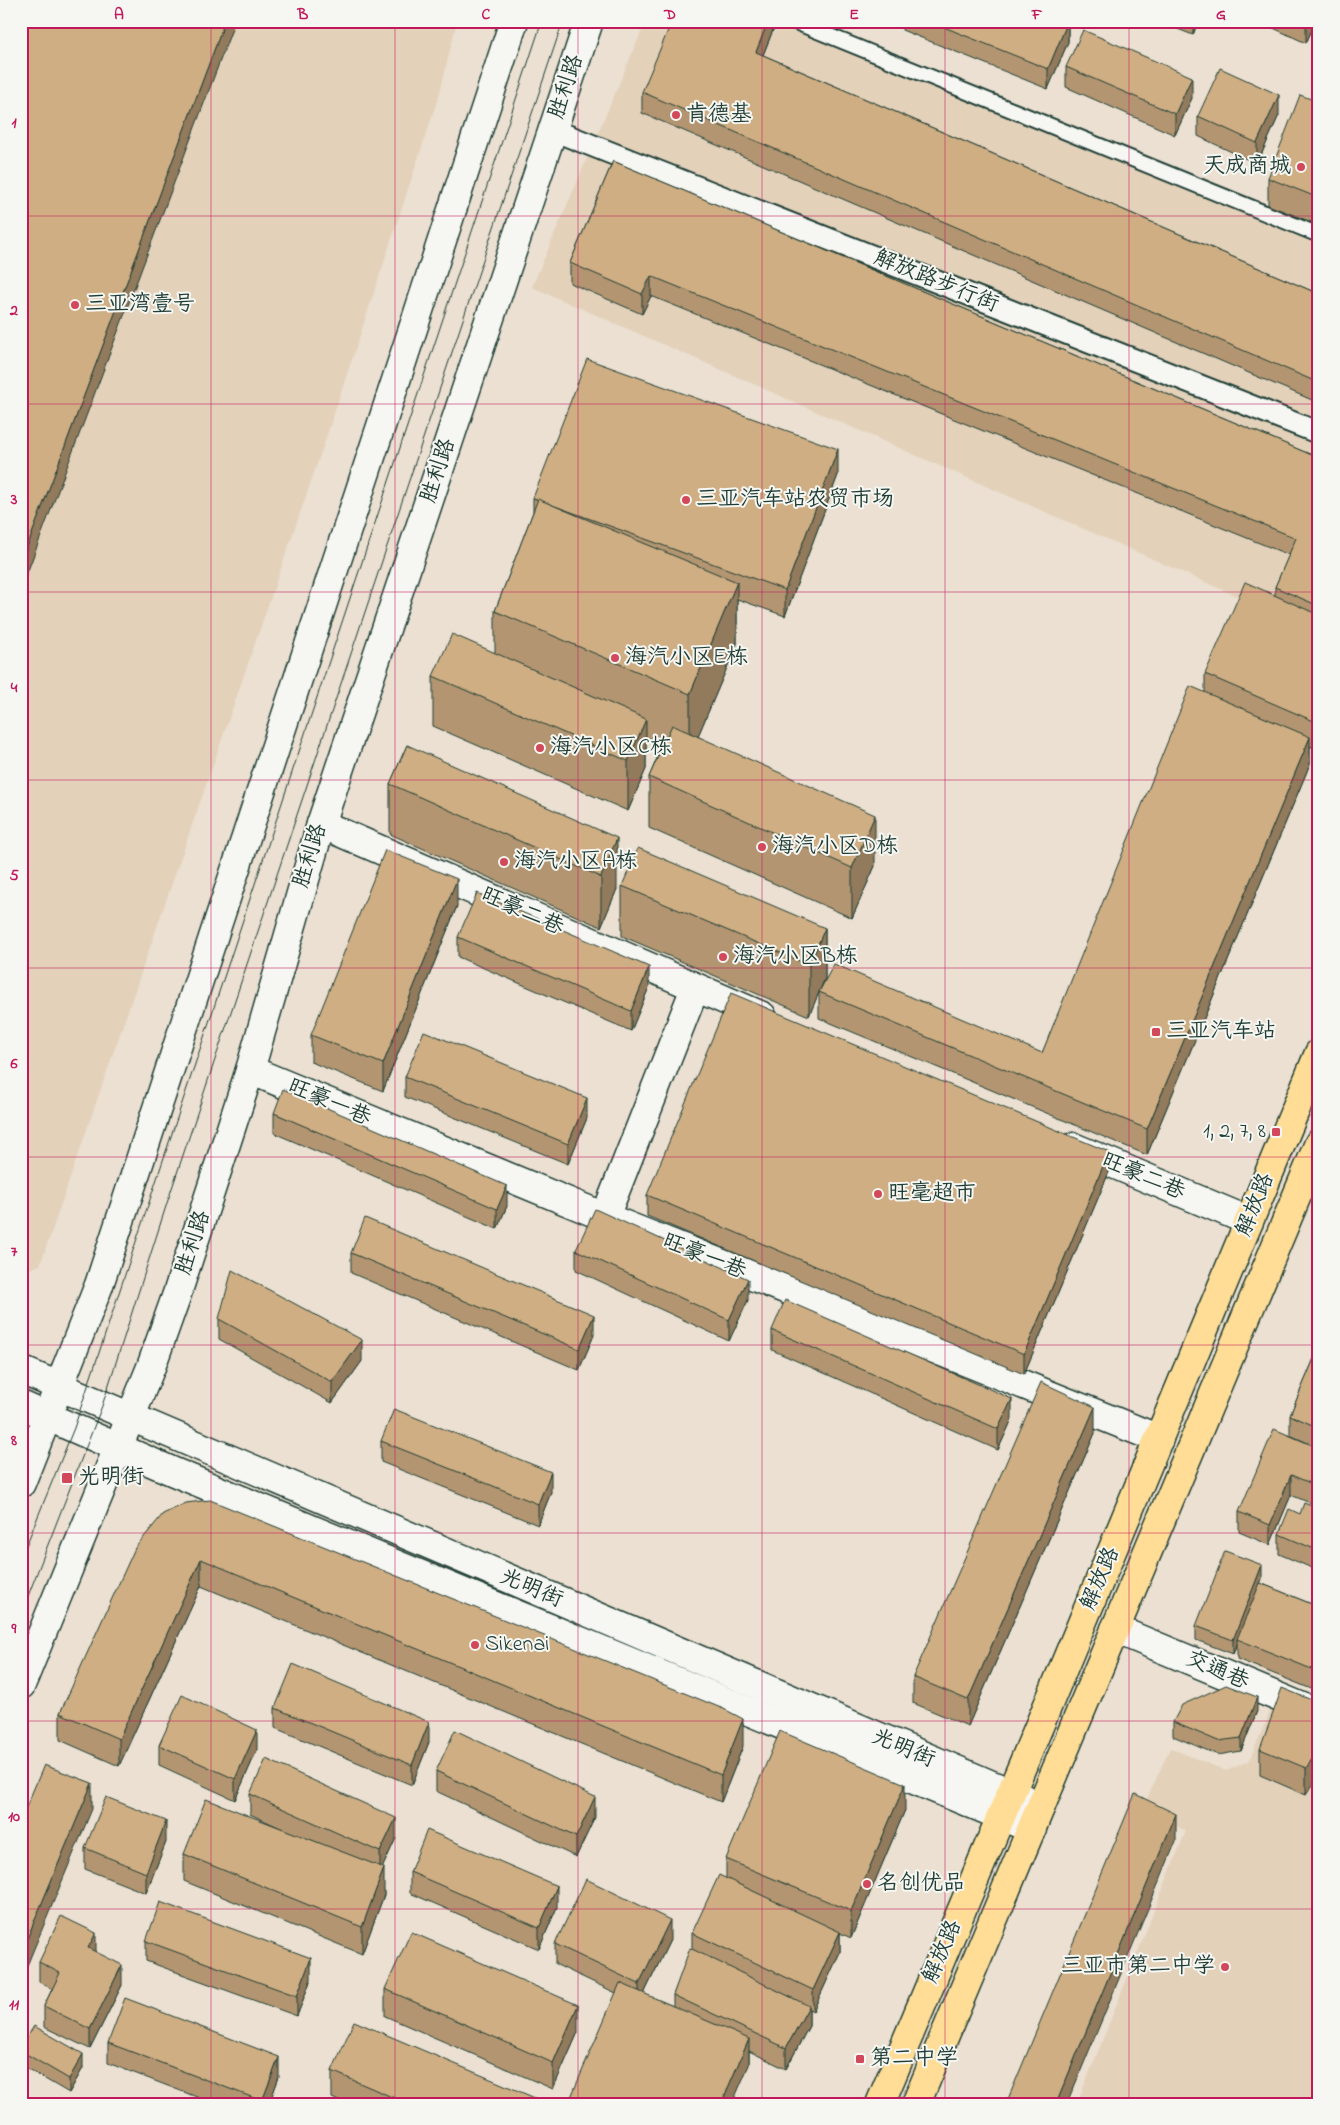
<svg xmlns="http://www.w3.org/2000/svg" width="1340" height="2125" viewBox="0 0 1340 2125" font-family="'Indie Flower','LXGW WenKai TC',sans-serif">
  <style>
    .built { fill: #e3d1ba }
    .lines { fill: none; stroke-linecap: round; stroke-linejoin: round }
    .service-casing { stroke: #1f3d34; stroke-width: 18 }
    .pedestrian-casing { stroke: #1f3d34; stroke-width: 25 }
    .minor-casing { stroke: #1f3d34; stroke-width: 31 }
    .secondary-casing { stroke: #1f3d34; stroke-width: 31 }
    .primary-casing { stroke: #1f3d34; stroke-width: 31 }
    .service { stroke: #f6f6f2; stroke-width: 14 }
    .pedestrian { stroke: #f6f6f2; stroke-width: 21 }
    .minor { stroke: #f6f6f2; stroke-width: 28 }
    .secondary { stroke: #f6f6f2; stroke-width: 28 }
    .primary { stroke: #ffdd96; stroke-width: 28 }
    .tram { stroke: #1f3d34; stroke-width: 1 }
    .wall { fill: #b39671; stroke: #1f3d34 }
    .shaded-wall { fill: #927a5c; stroke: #1f3d34 }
    .building { fill: #d0ae83; stroke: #1f3d34 }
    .grid { fill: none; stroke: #c2185b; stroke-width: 1; stroke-opacity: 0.55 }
    .poi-dot { fill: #d1495b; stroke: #f6f6f2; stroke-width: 2 }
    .labels { text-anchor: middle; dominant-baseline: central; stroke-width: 4; stroke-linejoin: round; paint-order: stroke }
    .street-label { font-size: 22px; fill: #1f3d34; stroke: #f6f6f2 }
    .poi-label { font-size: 22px; fill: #1f3d34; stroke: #f6f6f2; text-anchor: start }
    .neatline { fill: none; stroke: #c2185b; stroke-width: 2 }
    .grid-label { font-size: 16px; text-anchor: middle; font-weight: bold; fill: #c2185b }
  </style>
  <rect width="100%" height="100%" fill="#ebe0d1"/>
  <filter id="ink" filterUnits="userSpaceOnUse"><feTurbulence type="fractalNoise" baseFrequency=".02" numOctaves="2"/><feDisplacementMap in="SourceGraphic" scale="10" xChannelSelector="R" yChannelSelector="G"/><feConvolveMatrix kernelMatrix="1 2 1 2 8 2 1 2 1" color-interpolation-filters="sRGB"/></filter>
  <g filter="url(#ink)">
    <g class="built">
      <path d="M 21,21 L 457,21 L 440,92 L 326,438 L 40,1265 L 21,1272 Z"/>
      <path d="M 646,21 L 782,21 L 1319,244 L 1319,632 L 532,287 Z"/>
      <path d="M 1271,1710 L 1319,1730 L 1319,2104 L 1077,2104 L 1186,1831 L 1143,1808 L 1170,1748 L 1226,1771 L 1249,1761 Z"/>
    </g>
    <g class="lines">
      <defs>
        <path id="service" d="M 793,21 L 1319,235"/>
        <path id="pedestrian" d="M 553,130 L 1319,433"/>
        <g id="minor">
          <path d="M 321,824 L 762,1016"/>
          <path d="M 250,1070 L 605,1217 L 1159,1439"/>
          <path d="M 1073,1147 L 1249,1221"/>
          <path d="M 605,1217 L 695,988"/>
          <path d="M 1115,1629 L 1319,1714"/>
        </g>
        <g id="secondary">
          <path d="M 21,1370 L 1041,1806"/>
          <path d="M 21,1405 L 174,1472 L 1032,1829"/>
          <path d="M 21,1483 L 99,1285 L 514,21"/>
          <path d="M 21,1685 L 151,1367 L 177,1294 L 250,1070 L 321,824 L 589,21"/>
        </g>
        <g id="primary">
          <path d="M 880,2104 L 1045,1712 L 1319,1053"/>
          <path d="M 916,2104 L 1319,1143"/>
        </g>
      </defs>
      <use href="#service" class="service-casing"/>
      <use href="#pedestrian" class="pedestrian-casing"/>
      <use href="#minor" class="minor-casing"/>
      <use href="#secondary" class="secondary-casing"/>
      <use href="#primary" class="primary-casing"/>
      <use href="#service" class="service"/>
      <use href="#pedestrian" class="pedestrian"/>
      <use href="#minor" class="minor"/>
      <use href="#secondary" class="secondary"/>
      <use href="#primary" class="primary"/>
      <g class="tram">
        <path d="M 21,1558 L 74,1428 L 542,21"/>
        <path d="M 21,1614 L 102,1406 L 168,1200 L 563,21"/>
      </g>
    </g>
    <g class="wall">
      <path d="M 773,21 L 773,30 L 763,55 L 1319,294 L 1319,403 L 642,113 L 642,92 Z"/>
      <path d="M 902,21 L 1068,21 L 1068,42 L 1048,89 L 902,30 Z"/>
      <path d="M 1157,21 L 1198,21 L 1193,35 Z"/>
      <path d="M 1258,21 L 1316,21 L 1306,43 Z"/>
      <path d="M 1066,67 L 1192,98 L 1175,135 L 1066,87 Z"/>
      <path d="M 1319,102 L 1319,225 L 1268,205 L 1268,178 Z"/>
      <path d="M 1279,115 L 1257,164 L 1198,136 L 1198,116 Z"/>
      <path d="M 613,161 L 1319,458 L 1319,742 L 1316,749 L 1310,746 L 1310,764 L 1147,1155 L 819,1018 L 819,992 L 1042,1053 L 1205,693 L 1205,674 L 1275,595 L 1275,587 L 1289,555 L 651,296 L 642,314 L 570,283 L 570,263 Z"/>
      <path d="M 838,475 L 785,616 L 737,599 L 737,644 L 698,736 L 875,866 L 852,918 L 649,828 L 649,777 L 663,744 L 646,737 L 646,769 L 628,811 L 433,726 L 433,676 L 495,652 L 495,611 L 533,512 L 533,498 Z"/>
      <path d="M 407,745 L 617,889 L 601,927 L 390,834 L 390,784 Z"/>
      <path d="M 622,886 L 825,928 L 825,978 L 809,1016 L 622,936 Z"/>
      <path d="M 457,906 L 383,1091 L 311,1062 L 311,1035 Z"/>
      <path d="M 458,937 L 649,987 L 631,1031 L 458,957 Z"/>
      <path d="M 405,1077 L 587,1118 L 568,1164 L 405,1097 Z"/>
      <path d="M 274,1113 L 507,1206 L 497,1229 L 274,1133 Z"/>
      <path d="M 1109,1172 L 1024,1374 L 647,1216 L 647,1195 Z"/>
      <path d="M 576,1250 L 748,1300 L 729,1341 L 576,1270 Z"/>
      <path d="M 351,1253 L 594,1335 L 579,1370 L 351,1273 Z"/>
      <path d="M 219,1319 L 362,1361 L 332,1403 L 219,1339 Z"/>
      <path d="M 772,1330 L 1012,1419 L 998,1450 L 772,1350 Z"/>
      <path d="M 1319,1347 L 1319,1448 L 1290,1435 L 1290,1415 Z"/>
      <path d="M 1095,1433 L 968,1726 L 913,1703 L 913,1677 Z"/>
      <path d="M 381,1441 L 551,1492 L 538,1525 L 381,1462 Z"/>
      <path d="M 1319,1448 L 1319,1495 L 1315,1505 L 1291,1495 L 1270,1545 L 1239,1532 L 1239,1512 Z"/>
      <path d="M 1319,1509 L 1319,1571 L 1279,1554 L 1279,1534 L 1300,1514 Z"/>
      <path d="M 163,1514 L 743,1746 L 721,1802 L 201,1586 L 119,1766 L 60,1740 L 60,1713 Z"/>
      <path d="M 1262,1579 L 1260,1583 L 1319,1607 L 1319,1692 L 1237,1659 L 1237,1644 L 1233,1654 L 1196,1640 L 1196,1626 Z"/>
      <path d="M 1319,1703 L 1306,1795 L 1260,1775 L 1260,1749 Z"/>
      <path d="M 275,1708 L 429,1742 L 412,1785 L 275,1728 Z"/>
      <path d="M 1257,1711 L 1241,1751 L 1218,1755 L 1173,1736 L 1173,1722 Z"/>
      <path d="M 159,1745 L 257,1750 L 235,1800 L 159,1765 Z"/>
      <path d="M 436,1771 L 595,1817 L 576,1857 L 436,1791 Z"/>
      <path d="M 250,1794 L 396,1838 L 382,1868 L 384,1895 L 362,1954 L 184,1881 L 184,1854 L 285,1830 L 250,1814 Z"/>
      <path d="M 905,1810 L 851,1938 L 840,1933 L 840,1952 L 813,2011 L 809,2009 L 809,2026 L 786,2069 L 749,2051 L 749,2065 L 616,1993 L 555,1964 L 555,1944 L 670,1940 L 644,1994 L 673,2006 L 673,1995 L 692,1949 L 692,1933 L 726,1878 L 726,1859 Z"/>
      <path d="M 166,1842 L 146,1893 L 85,1869 L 85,1848 Z"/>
      <path d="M 410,1872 L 557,1907 L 539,1949 L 410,1893 Z"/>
      <path d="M 146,1941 L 311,1979 L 297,2016 L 146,1961 Z"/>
      <path d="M 96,1952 L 122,1985 L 90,2049 L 44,2027 L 44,2006 L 52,1989 L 39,1982 L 39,1962 Z"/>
      <path d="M 385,1989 L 578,2032 L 553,2089 L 385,2016 Z"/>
      <path d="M 108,2043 L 279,2077 L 269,2104 L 215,2104 L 108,2063 Z"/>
      <path d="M 21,2047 L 83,2068 L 69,2093 L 21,2065 Z"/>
      <path d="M 332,2071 L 535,2104 L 346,2104 L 332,2098 Z"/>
    </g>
    <g class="shaded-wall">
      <path d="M 225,21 L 235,21 L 21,589 L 21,563 Z"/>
      <path d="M 768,21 L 773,21 L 773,30 L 756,72 L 756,52 Z"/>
      <path d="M 1068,21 L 1068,42 L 1048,89 L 1048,69 Z"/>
      <path d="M 1193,21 L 1198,21 L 1193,35 Z"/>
      <path d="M 1306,21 L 1316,21 L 1306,43 Z"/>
      <path d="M 1192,77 L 1192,98 L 1175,135 L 1175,114 Z"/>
      <path d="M 1279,95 L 1279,115 L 1257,164 L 1257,143 Z"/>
      <path d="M 651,276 L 651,296 L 642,314 L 642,294 Z"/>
      <path d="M 838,449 L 838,475 L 785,616 L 785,590 Z"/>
      <path d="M 737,582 L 737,644 L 690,755 L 690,694 Z"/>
      <path d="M 1319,715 L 1319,742 L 1316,749 L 1316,722 Z"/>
      <path d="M 646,719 L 646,769 L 628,811 L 628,761 Z"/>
      <path d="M 1310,737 L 1310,764 L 1147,1155 L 1147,1129 Z"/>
      <path d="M 875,815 L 875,866 L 852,918 L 852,868 Z"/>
      <path d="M 617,838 L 617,889 L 601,927 L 601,877 Z"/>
      <path d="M 457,879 L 457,906 L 383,1091 L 383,1064 Z"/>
      <path d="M 825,928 L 825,978 L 809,1016 L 809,965 Z"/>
      <path d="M 649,967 L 649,987 L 631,1031 L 631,1011 Z"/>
      <path d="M 587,1098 L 587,1118 L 568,1164 L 568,1144 Z"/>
      <path d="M 1109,1152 L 1109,1172 L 1024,1374 L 1024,1354 Z"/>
      <path d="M 507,1186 L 507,1206 L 497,1229 L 497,1209 Z"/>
      <path d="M 748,1279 L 748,1300 L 729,1341 L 729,1320 Z"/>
      <path d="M 594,1315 L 594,1335 L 579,1370 L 579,1349 Z"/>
      <path d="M 362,1340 L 362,1361 L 332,1403 L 332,1382 Z"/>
      <path d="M 1012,1399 L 1012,1419 L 998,1450 L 998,1429 Z"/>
      <path d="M 1095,1407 L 1095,1433 L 968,1726 L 968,1700 Z"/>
      <path d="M 551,1472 L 551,1492 L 538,1525 L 538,1504 Z"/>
      <path d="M 1291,1475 L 1291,1495 L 1270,1545 L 1270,1525 Z"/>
      <path d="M 1319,1475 L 1319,1495 L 1315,1505 L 1315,1485 Z"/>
      <path d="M 201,1559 L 201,1586 L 119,1766 L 119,1739 Z"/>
      <path d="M 1262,1565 L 1262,1579 L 1239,1639 L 1237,1639 L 1237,1644 L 1233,1654 L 1233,1640 Z"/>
      <path d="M 1257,1697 L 1257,1711 L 1241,1751 L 1241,1738 Z"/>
      <path d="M 743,1719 L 743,1746 L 721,1802 L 721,1775 Z"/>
      <path d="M 429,1722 L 429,1742 L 412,1785 L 412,1765 Z"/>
      <path d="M 257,1730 L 257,1750 L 235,1800 L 235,1779 Z"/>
      <path d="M 1319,1749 L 1319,1776 L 1306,1795 L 1306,1768 Z"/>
      <path d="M 92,1783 L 92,1809 L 21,1980 L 21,1953 Z"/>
      <path d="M 905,1784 L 905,1810 L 851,1938 L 851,1911 Z"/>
      <path d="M 595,1797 L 595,1817 L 576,1857 L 576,1837 Z"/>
      <path d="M 1176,1814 L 1176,1841 L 1067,2104 L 1056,2104 Z"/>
      <path d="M 396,1818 L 396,1838 L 380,1873 L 380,1852 Z"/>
      <path d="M 166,1821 L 166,1842 L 146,1893 L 146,1873 Z"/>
      <path d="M 384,1868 L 384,1895 L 362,1954 L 362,1927 Z"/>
      <path d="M 557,1886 L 557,1907 L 539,1949 L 539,1928 Z"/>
      <path d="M 670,1920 L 670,1940 L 639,2004 L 639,1984 Z"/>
      <path d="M 840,1932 L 840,1952 L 813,2011 L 813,1990 Z"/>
      <path d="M 96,1933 L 96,1953 L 88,1948 Z"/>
      <path d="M 311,1958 L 311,1979 L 297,2016 L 297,1996 Z"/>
      <path d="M 122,1965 L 122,1985 L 90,2049 L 90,2029 Z"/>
      <path d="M 578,2005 L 578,2032 L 553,2089 L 553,2063 Z"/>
      <path d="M 809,2006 L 809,2026 L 786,2069 L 786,2048 Z"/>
      <path d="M 749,2039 L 749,2065 L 732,2104 L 721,2104 Z"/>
      <path d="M 83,2054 L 83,2068 L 69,2093 L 69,2079 Z"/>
      <path d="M 279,2057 L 279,2077 L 269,2104 L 262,2104 L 262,2101 Z"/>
    </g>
    <g class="building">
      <path d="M 21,21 L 225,21 L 21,563 Z"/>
      <path d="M 672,21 L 768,21 L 756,52 L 1319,294 L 1319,383 L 642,92 Z"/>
      <path d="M 929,21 L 1068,21 L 1048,69 Z"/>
      <path d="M 1083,30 L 1192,77 L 1175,114 L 1066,67 Z"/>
      <path d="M 1220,68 L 1279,95 L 1257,143 L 1198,116 Z"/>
      <path d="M 1300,95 L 1319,102 L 1319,198 L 1268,178 Z"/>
      <path d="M 613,161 L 1319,458 L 1319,606 L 1275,587 L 1296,538 L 651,276 L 642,294 L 570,263 Z"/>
      <path d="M 587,359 L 838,449 L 785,590 L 533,498 Z"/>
      <path d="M 538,499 L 737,582 L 690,694 L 495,611 Z"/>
      <path d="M 1245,582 L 1319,615 L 1319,715 L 1316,722 L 1205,674 Z"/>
      <path d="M 452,634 L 646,719 L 628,761 L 433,676 Z"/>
      <path d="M 1190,686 L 1310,737 L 1147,1129 L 819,992 L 834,964 L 1042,1053 Z"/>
      <path d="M 672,725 L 875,815 L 852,868 L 649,777 Z"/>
      <path d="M 407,745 L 617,838 L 601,877 L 390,784 Z"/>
      <path d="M 638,848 L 825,928 L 809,965 L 622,886 Z"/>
      <path d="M 385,850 L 457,879 L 383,1064 L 311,1035 Z"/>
      <path d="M 477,893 L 649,967 L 631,1011 L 458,937 Z"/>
      <path d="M 731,993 L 1109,1152 L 1024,1354 L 647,1195 Z"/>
      <path d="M 424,1031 L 587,1098 L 568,1144 L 405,1077 Z"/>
      <path d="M 283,1089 L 507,1186 L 497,1209 L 274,1113 Z"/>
      <path d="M 595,1209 L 748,1279 L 729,1320 L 576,1250 Z"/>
      <path d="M 365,1218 L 594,1315 L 579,1349 L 351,1253 Z"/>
      <path d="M 232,1270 L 362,1340 L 332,1382 L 219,1319 Z"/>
      <path d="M 785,1300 L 1012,1399 L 998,1429 L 772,1330 Z"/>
      <path d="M 1319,1347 L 1319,1428 L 1290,1415 Z"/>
      <path d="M 1041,1382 L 1095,1407 L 968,1700 L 913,1677 Z"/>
      <path d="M 394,1409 L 551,1472 L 538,1504 L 381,1441 Z"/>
      <path d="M 1274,1429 L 1319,1448 L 1319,1475 L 1315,1485 L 1291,1475 L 1270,1525 L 1239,1512 Z"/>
      <path d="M 210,1500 L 726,1710 L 743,1719 L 721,1775 L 201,1559 L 119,1739 L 60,1713 L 135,1548 L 163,1514 L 186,1503 Z"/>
      <path d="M 1304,1503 L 1319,1509 L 1319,1551 L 1279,1534 L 1289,1509 L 1300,1514 Z"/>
      <path d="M 1225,1551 L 1262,1565 L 1233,1640 L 1196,1626 Z"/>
      <path d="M 1260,1583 L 1319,1607 L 1319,1672 L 1237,1639 Z"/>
      <path d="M 293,1664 L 429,1722 L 412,1765 L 275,1708 Z"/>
      <path d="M 1226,1685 L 1257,1697 L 1241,1738 L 1218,1741 L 1173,1722 L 1182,1705 Z"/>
      <path d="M 1282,1688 L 1319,1703 L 1319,1749 L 1306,1768 L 1260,1749 Z"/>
      <path d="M 182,1695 L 257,1730 L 235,1779 L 159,1745 Z"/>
      <path d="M 455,1730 L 595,1797 L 576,1837 L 436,1771 Z"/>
      <path d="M 780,1731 L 905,1784 L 851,1911 L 726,1859 Z"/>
      <path d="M 266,1759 L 396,1818 L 380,1852 L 250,1794 Z"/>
      <path d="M 44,1765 L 92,1783 L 21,1953 L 21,1819 Z"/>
      <path d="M 1135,1794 L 1176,1814 L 1056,2104 L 1006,2104 Z"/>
      <path d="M 106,1797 L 166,1821 L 146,1873 L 85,1848 Z"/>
      <path d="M 206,1799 L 384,1868 L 362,1927 L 184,1854 Z"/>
      <path d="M 427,1830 L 557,1886 L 539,1928 L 410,1872 Z"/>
      <path d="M 719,1875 L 840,1932 L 813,1990 L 692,1933 Z"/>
      <path d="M 586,1879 L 670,1920 L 639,1984 L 555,1944 Z"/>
      <path d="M 160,1902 L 311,1958 L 297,1996 L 146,1941 Z"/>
      <path d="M 61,1916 L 96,1933 L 88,1948 L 122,1965 L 90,2029 L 44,2006 L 60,1973 L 39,1962 Z"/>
      <path d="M 411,1932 L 578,2005 L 553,2063 L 385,1989 Z"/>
      <path d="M 690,1948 L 809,2006 L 786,2048 L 673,1995 Z"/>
      <path d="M 620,1983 L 749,2039 L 721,2104 L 568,2104 Z"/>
      <path d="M 125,1998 L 279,2057 L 262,2101 L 108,2043 Z"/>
      <path d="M 354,2021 L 535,2098 L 533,2104 L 408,2104 L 332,2071 Z"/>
      <path d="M 34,2026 L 83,2054 L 69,2079 L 21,2051 L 21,2047 Z"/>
    </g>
  </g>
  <path class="grid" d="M 211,21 L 211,2104M 395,21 L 395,2104M 578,21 L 578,2104M 762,21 L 762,2104M 945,21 L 945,2104M 1129,21 L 1129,2104M 21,216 L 1319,216M 21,404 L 1319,404M 21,592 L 1319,592M 21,780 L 1319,780M 21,968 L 1319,968M 21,1157 L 1319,1157M 21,1345 L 1319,1345M 21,1533 L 1319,1533M 21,1721 L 1319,1721M 21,1909 L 1319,1909"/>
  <g class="poi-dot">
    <circle cx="676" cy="115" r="5"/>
    <circle cx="1301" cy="167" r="5"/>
    <circle cx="75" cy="305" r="5"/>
    <circle cx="686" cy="500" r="5"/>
    <circle cx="615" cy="658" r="5"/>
    <circle cx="540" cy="748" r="5"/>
    <circle cx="762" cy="847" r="5"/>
    <circle cx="504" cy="862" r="5"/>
    <circle cx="723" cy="957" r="5"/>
    <rect x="1151" y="1027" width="10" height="10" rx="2.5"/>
    <rect x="1271" y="1127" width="10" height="10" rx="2.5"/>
    <circle cx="878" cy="1194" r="5"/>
    <rect x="61" y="1472" width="12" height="12" rx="2.5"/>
    <circle cx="475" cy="1645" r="5"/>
    <circle cx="867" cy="1884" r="5"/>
    <circle cx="1225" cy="1967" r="5"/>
    <rect x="855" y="2054" width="10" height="10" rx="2.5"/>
  </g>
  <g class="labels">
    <g class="street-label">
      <text transform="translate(567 87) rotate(-72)">胜利路</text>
      <text transform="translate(936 282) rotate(22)">解放路步行街</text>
      <text transform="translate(439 471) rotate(-72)">胜利路</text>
      <text transform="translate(311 856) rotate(-73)">胜利路</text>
      <text transform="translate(522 912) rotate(24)">旺豪二巷</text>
      <text transform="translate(329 1103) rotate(23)">旺豪一巷</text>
      <text transform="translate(1143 1177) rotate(23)">旺豪二巷</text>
      <text transform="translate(1256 1205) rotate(-68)">解放路</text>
      <text transform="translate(194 1243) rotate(-72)">胜利路</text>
      <text transform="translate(704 1257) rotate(22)">旺豪一巷</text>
      <text transform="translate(1101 1579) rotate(-67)">解放路</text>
      <text transform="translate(531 1589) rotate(23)">光明街</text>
      <text transform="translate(1217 1671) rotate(23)">交通巷</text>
      <text transform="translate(903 1749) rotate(23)">光明街</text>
      <text transform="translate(943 1952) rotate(-67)">解放路</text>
    </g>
    <g class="poi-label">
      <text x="686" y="115">肯德基</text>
      <text x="1291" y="167" text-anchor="end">天成商城</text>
      <text x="85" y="305">三亚湾壹号</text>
      <text x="696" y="500">三亚汽车站农贸市场</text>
      <text x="625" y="658">海汽小区E栋</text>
      <text x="550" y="748">海汽小区C栋</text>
      <text x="772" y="847">海汽小区D栋</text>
      <text x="514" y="862">海汽小区A栋</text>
      <text x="733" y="957">海汽小区B栋</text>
      <text x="1166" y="1032">三亚汽车站</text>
      <text x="1266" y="1132" text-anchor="end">1, 2, 7, 8</text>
      <text x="888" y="1194">旺毫超市</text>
      <text x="78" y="1478">光明街</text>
      <text x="485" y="1645">Sikenai</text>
      <text x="877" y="1884">名创优品</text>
      <text x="1215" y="1967" text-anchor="end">三亚市第二中学</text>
      <text x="870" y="2059">第二中学</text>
    </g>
  </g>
  <rect width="1340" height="2125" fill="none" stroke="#f6f6f2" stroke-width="55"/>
  <rect x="28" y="28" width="1284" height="2070" class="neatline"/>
  <g class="grid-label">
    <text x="119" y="19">A</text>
    <text x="303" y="19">B</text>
    <text x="486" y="19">C</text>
    <text x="670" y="19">D</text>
    <text x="854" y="19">E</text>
    <text x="1037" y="19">F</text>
    <text x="1221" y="19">G</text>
    <text x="14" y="127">1</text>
    <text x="14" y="315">2</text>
    <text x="14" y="504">3</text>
    <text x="14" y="692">4</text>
    <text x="14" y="880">5</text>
    <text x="14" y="1068">6</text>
    <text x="14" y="1256">7</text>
    <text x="14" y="1445">8</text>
    <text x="14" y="1633">9</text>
    <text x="14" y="1821">10</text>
    <text x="14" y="2009">11</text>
  </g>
</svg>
